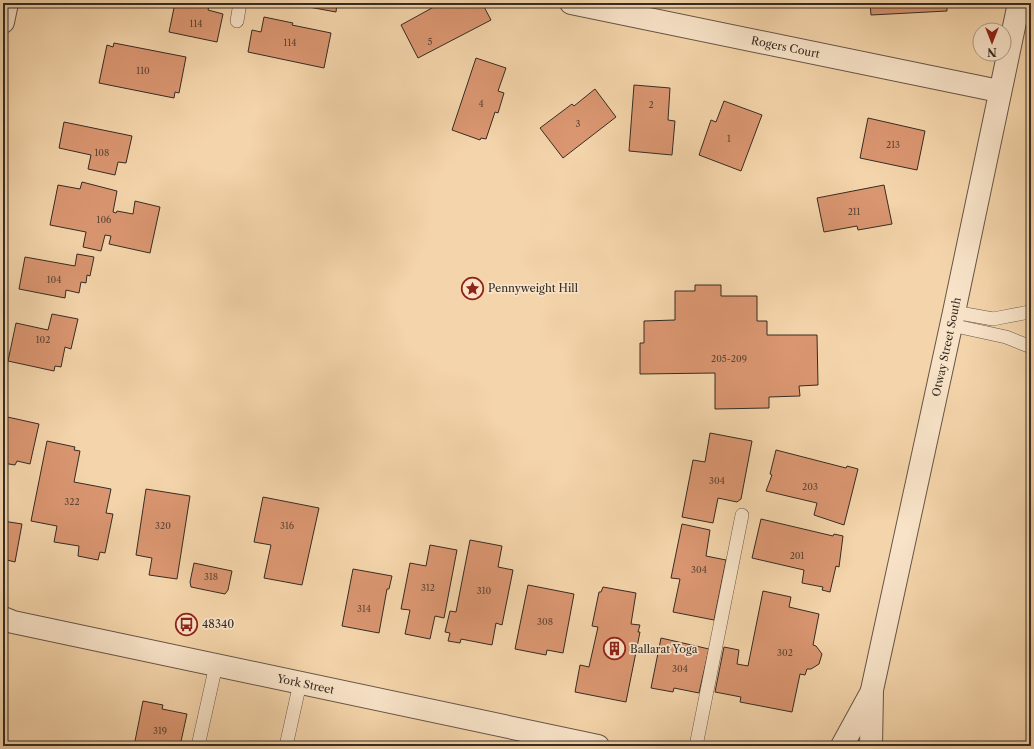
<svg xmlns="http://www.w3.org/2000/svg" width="1034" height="749" viewBox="0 0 1034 749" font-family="'Libre Caslon Text',serif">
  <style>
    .building { fill: #da9671; stroke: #362c23 }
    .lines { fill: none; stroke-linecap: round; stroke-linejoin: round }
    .lane-casing { stroke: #665645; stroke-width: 14 }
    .street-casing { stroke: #665645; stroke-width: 24 }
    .lane { stroke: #f8e3c8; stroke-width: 13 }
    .street { stroke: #f8e3c8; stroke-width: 22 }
    .labels { text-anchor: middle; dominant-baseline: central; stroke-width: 3.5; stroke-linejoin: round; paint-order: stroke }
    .number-label { font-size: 9px; fill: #5f4636 }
    .street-label { font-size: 11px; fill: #362c23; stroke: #f8e3c8 }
    .poi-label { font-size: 11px; fill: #362c23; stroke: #f8e3c8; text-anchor: start }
  </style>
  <rect width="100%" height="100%" fill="#f4d4aa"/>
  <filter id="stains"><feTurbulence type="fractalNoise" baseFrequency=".005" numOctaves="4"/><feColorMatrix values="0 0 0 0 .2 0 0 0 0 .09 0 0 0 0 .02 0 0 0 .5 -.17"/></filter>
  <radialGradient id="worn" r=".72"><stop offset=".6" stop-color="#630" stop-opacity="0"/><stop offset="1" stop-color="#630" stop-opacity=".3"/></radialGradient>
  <g class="building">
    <path d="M 175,3 L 210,3 L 208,10 L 223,14 L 217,42 L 169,32 Z"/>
    <path d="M 287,3 L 337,3 L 336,12 Z"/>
    <path d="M 441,3 L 482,3 L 491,20 L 418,58 L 401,25 Z"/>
    <path d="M 870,3 L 947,3 L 947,11 L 871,15 Z"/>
    <path d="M 264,17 L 293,23 L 292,25 L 331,33 L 324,68 L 248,52 L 252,30 L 261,32 Z"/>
    <path d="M 114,43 L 186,57 L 179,93 L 175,92 L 174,98 L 99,83 L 107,45 L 113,47 Z"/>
    <path d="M 476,58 L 506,68 L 498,91 L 504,93 L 498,113 L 495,112 L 486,139 L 481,138 L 480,140 L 452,130 Z"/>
    <path d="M 634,85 L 670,88 L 668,120 L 675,121 L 672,155 L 629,151 Z"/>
    <path d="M 595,89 L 616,117 L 563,158 L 540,128 L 572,104 L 574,106 Z"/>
    <path d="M 724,101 L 762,115 L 741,171 L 699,155 L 711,120 L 716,122 Z"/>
    <path d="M 868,118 L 925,131 L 917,170 L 860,158 Z"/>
    <path d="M 64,122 L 132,136 L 126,163 L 118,162 L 115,175 L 88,169 L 91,155 L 59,148 Z"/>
    <path d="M 82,182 L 117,191 L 113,212 L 116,213 L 117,211 L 133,214 L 135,201 L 160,207 L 150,253 L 109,244 L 111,236 L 105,235 L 101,251 L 83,247 L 86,232 L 50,225 L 58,185 L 80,189 Z"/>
    <path d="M 884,185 L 892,224 L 858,230 L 857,226 L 824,232 L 817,198 Z"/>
    <path d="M 77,254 L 94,257 L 90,276 L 87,275 L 86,283 L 81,282 L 79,293 L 66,290 L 65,298 L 19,289 L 25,257 L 75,266 Z"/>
    <path d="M 695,285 L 721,285 L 721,296 L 757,296 L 757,321 L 767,321 L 767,335 L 817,335 L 818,385 L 799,386 L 800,396 L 769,397 L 769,408 L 715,409 L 715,373 L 640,374 L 640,343 L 644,343 L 644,321 L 675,320 L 675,291 L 695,291 Z"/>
    <path d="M 52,314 L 78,319 L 71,349 L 65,347 L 61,367 L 55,366 L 54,371 L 8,361 L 16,323 L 48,330 Z"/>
    <path d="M 3,416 L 39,424 L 30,464 L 17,461 L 15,465 L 3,463 Z"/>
    <path d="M 710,433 L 752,441 L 741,499 L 737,502 L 718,498 L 713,523 L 682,517 L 693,460 L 705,462 Z"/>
    <path d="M 47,441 L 75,447 L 74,450 L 80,451 L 74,482 L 111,489 L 106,513 L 113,514 L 105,553 L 100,552 L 98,560 L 78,556 L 79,546 L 54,542 L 57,526 L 31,521 Z"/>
    <path d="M 776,450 L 846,468 L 847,466 L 858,469 L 844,525 L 814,515 L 817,503 L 766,491 L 772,475 L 770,474 Z"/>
    <path d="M 146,489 L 190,496 L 177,579 L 149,575 L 152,558 L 136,555 Z"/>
    <path d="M 263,497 L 319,508 L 302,585 L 264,578 L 271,545 L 254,542 Z"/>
    <path d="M 761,519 L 833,536 L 834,534 L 843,536 L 839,567 L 836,566 L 830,592 L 822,590 L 823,587 L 802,583 L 804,570 L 752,558 Z"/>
    <path d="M 3,521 L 22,524 L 15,562 L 3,559 Z"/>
    <path d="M 682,524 L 710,530 L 706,556 L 726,560 L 714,620 L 673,612 L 680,579 L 671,578 Z"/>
    <path d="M 470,540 L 502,546 L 498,567 L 513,570 L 502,625 L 496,623 L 492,645 L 461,639 L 460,643 L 448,641 L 450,633 L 445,632 L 450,611 L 456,612 Z"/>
    <path d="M 430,545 L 457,550 L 444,618 L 435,616 L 430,639 L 405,634 L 410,610 L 401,609 L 410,563 L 426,566 Z"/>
    <path d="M 194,563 L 232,571 L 228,590 L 225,594 L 191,587 L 190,582 Z"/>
    <path d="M 353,569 L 392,576 L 389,589 L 387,589 L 379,633 L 342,626 Z"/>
    <path d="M 528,585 L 574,594 L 563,653 L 547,650 L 546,655 L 515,649 Z"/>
    <path d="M 603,587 L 636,593 L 631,624 L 640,625 L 638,632 L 640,632 L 626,702 L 575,692 L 580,665 L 589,667 L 598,627 L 592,626 L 599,592 L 601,592 Z"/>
    <path d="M 763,591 L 791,597 L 789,607 L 819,614 L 813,645 L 816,646 L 822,654 L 819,664 L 811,669 L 807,669 L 805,675 L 800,674 L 792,712 L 740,702 L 741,697 L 715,692 L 724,647 L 739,650 L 737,664 L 748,666 Z"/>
    <path d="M 661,638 L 709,649 L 699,693 L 674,688 L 673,692 L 651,688 Z"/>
    <path d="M 143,701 L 163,705 L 162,709 L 187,714 L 180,746 L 134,746 Z"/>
  </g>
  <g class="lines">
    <defs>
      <g id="lane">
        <path d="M 237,21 L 240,3"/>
        <path d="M 954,312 L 993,319 L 1029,312 L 1031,310"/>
        <path d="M 951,325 L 1006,337 L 1031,347"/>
        <path d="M 198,746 L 216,665"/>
        <path d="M 286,746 L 300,683"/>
        <path d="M 696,746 L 742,515"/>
      </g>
      <g id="street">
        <path id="s1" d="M 571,3 L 999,91"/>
        <path d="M 3,22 L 7,3"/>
        <path id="s2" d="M 3,618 L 13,622 L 598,746"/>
        <path d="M 842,746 L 871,693"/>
        <path id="s3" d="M 871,746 L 872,690 L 954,312 L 1019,3"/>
      </g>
    </defs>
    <use href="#lane" class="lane-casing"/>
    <use href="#street" class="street-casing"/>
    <use href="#lane" class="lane"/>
    <use href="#street" class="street"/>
  </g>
  <defs>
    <symbol id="sight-ring" viewBox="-11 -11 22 22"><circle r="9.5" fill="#f8e3c8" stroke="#8f2418" stroke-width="1.5"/><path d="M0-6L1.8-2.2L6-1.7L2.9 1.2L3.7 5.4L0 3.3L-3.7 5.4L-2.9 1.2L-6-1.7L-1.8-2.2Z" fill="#8f2418"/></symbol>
    <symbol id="bus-ring" viewBox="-11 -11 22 22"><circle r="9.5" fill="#f8e3c8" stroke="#8f2418" stroke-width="1.5"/><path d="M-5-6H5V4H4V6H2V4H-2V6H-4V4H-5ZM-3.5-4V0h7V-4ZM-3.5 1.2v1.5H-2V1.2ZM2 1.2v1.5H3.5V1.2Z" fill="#8f2418"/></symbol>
    <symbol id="building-ring" viewBox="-11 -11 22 22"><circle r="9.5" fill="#f8e3c8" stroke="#8f2418" stroke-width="1.5"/><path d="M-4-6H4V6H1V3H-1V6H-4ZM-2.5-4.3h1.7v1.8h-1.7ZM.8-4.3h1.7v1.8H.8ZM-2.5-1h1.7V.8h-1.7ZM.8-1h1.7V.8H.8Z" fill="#8f2418"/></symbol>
  </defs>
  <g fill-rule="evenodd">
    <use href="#sight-ring" x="460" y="276" width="25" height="25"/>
    <use href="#bus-ring" x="174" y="612" width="25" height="25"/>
    <use href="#building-ring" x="602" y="636" width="25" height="25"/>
  </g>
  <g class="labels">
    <g class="number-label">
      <text x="196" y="23">114</text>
      <text x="430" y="41">5</text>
      <text x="290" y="42">114</text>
      <text x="143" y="70">110</text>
      <text x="481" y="103">4</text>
      <text x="651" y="104">2</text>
      <text x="578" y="123">3</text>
      <text x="729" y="138">1</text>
      <text x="893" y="144">213</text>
      <text x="102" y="152">108</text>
      <text x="854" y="211">211</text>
      <text x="104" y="219">106</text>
      <text x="54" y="279">104</text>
      <text x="43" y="339">102</text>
      <text x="729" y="358">205-209</text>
      <text x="717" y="480">304</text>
      <text x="810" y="486">203</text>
      <text x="72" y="501">322</text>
      <text x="163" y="525">320</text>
      <text x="287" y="525">316</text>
      <text x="797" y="555">201</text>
      <text x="699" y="569">304</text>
      <text x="211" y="576">318</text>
      <text x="428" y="587">312</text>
      <text x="484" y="590">310</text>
      <text x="364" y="608">314</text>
      <text x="545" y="621">308</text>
      <text x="785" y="652">302</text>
      <text x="680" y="668">304</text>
      <text x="160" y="730">319</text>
    </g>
    <g class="street-label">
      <text stroke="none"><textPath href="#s1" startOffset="219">Rogers Court</textPath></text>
      <text stroke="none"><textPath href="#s3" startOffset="407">Otway Street South</textPath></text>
      <text stroke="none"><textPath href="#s2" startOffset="310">York Street</textPath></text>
    </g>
    <g class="poi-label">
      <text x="488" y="288">Pennyweight Hill</text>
      <text x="202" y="624">48340</text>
      <text x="630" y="649">Ballarat Yoga</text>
    </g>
  </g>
  <rect width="1034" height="749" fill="none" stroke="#f4d4aa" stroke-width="16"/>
  <rect x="4" y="4" width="1026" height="741" fill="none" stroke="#362c23" stroke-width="2"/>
  <rect x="8" y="8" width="1018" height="733" fill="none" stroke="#362c23"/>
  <g transform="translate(992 42) rotate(180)"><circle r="19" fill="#f8e3c8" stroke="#aa9a86"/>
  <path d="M0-3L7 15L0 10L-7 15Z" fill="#8f2418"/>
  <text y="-6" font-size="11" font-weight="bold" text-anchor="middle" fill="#362c23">N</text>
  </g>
  <rect width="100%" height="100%" filter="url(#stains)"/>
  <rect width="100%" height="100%" fill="url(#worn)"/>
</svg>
